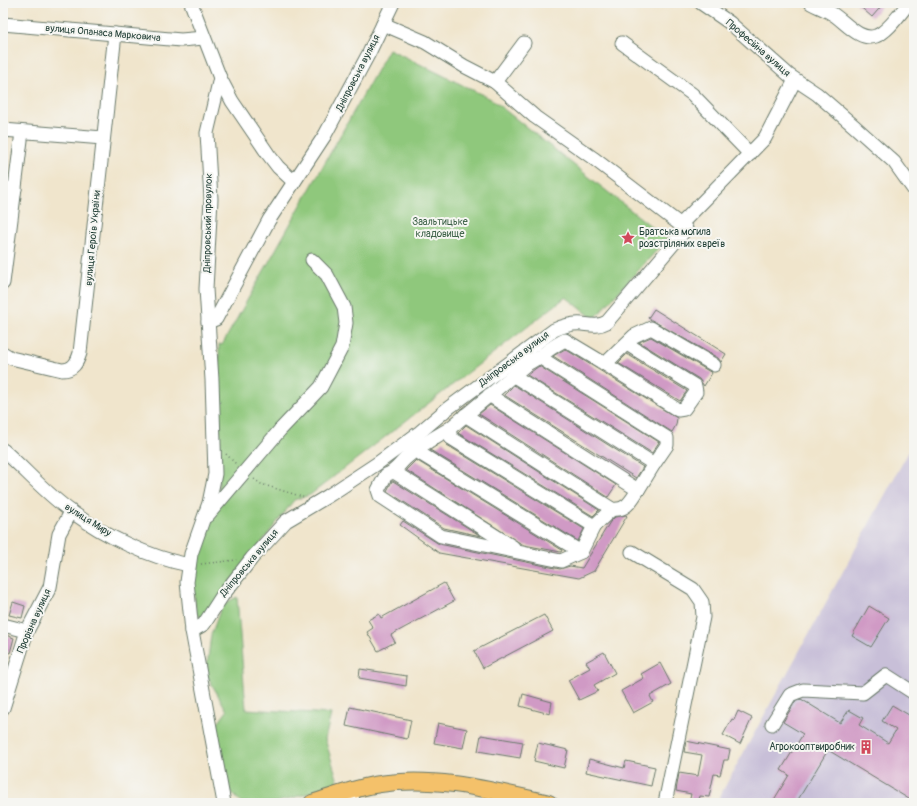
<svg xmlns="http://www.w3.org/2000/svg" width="917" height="806" viewBox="0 0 917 806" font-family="Pangolin,sans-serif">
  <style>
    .industrial { fill: #c8bfd8 }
    .green { fill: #8fc87b; stroke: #578258 }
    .building { fill: #d09ac5 }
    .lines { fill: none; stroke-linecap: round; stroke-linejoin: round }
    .minor-casing { stroke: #687869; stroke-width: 15 }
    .major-casing { stroke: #687869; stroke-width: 18 }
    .path { stroke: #687869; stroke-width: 1.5; stroke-dasharray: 1 3; stroke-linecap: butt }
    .minor { stroke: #fff; stroke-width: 13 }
    .major { stroke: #f4c16b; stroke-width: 16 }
    .labels { text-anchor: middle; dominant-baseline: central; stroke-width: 4; stroke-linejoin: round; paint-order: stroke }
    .street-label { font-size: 10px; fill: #1f3d34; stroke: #f6f6f2 }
    .park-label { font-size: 10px; fill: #3b6046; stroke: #f6f6f2 }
    .poi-label { font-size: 10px; fill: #1f3d34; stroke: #f6f6f2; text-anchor: start }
  </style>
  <rect width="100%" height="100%" fill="#f6f6f2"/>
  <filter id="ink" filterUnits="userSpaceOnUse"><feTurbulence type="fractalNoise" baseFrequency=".025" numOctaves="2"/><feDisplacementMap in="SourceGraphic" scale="8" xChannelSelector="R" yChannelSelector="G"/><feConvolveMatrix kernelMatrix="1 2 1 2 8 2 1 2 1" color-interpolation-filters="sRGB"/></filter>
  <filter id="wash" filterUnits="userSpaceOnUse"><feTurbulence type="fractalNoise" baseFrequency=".012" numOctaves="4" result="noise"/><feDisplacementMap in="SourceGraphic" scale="16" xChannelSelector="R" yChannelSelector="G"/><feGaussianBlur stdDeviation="0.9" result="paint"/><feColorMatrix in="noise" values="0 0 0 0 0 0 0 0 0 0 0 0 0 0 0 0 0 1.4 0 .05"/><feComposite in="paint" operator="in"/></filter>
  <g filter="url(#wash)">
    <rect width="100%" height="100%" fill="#f0e5cc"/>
    <path class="industrial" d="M 909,451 L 914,454 L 914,803 L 716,803 Z"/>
    <g class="green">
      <path d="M 389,49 L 491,99 L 667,239 L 594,319 L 566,297 L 310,495 L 294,500 L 203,619 L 196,613 L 193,585 L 195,561 L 206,527 L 216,515 L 219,499 L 219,344 L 222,345 Z"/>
      <path d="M 237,597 L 246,709 L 331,714 L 325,739 L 339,785 L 274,803 L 241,803 L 229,789 L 216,726 L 227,711 L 206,674 L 211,635 L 221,608 L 229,601 Z"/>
    </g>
    <g id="blocks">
      <g class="building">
        <path d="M 856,3 L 884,3 L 872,17 Z"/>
        <path d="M 654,309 L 726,354 L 721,362 L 718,358 L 648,318 Z"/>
        <path d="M 651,337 L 712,373 L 704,386 L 699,379 L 639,342 Z"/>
        <path d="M 565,349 L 677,418 L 676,425 L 672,432 L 553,356 Z"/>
        <path d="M 627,354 L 687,391 L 680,401 L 618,363 Z"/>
        <path d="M 539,366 L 659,442 L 652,453 L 527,375 Z"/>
        <path d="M 514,385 L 643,467 L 636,478 L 504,395 Z"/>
        <path d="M 490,405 L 616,485 L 608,497 L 479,414 Z"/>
        <path d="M 466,425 L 599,510 L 593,516 L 458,433 Z"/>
        <path d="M 444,441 L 447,445 L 584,529 L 578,541 L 430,450 Z"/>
        <path d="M 416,460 L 562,550 L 561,552 L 524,545 L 520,543 L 406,470 Z"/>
        <path d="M 392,481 L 393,481 L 481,536 L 444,528 L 387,491 Z"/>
        <path d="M 626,515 L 627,516 L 594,571 L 579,578 L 439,553 L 400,525 L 403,521 L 439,544 L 560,569 L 570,566 L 582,568 L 610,522 L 615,517 Z"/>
        <path d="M 444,583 L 454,601 L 391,635 L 395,642 L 378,651 L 367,632 L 373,628 L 368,620 L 379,614 L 381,618 Z"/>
        <path d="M 13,602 L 25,606 L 22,618 L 9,615 Z"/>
        <path d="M 869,606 L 889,618 L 871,647 L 852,636 Z"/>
        <path d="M 544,615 L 553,631 L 483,668 L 474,651 Z"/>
        <path d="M 3,634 L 14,638 L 10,653 L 3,651 Z"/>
        <path d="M 604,652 L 615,673 L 594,685 L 598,691 L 579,700 L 568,680 L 590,668 L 586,662 Z"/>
        <path d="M 660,663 L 671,684 L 650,696 L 653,702 L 633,713 L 621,691 L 644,678 L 641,674 Z"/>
        <path d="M 360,669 L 407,676 L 406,686 L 359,678 Z"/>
        <path d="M 523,694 L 552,702 L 550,714 L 520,706 Z"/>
        <path d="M 801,699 L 840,723 L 849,710 L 863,718 L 859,725 L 888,743 L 896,730 L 882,721 L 892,705 L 914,718 L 914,802 L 828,750 L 796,803 L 772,803 L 789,775 L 781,770 L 803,734 L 783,722 L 795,702 Z"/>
        <path d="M 350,707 L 411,720 L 407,739 L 346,726 Z"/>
        <path d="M 738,711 L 752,718 L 740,744 L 723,735 L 732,719 L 734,720 Z"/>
        <path d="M 438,723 L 467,729 L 463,748 L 434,743 Z"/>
        <path d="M 481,735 L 523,742 L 520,758 L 478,751 Z"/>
        <path d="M 686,741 L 730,750 L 728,760 L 724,760 L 720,775 L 714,774 L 709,797 L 700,796 L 698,803 L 689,803 L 691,794 L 676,791 L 679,773 L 698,776 L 702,755 L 684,752 Z"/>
        <path d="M 538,743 L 568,750 L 564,768 L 534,761 Z"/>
        <path d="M 589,759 L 624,768 L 626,761 L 655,767 L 651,786 L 586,772 Z"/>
      </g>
    </g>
  </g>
  <g filter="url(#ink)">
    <use href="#blocks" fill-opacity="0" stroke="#687869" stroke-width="1"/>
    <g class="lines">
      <defs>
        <g id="minor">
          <path d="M 191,3 L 220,78 L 232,101 L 268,154 L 278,167 L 294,182"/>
          <path d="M 701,3 L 730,23 L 790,76 L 817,94 L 854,126 L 894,162 L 914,190"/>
          <path d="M 811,3 C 818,7 825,9 831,13 C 844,20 859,42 876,36 C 889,31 900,13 909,3"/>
          <path d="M 3,24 L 181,40 L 204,38"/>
          <path d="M 622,43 L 692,94 L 750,154"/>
          <path d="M 220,78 L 207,133 L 211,199 L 206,289 L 212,380 L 215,474 L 209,503 L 191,554 L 187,582 L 192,631 L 224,803"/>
          <path d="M 495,82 L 524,43"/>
          <path d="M 3,130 L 103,138"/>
          <path d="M 3,188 L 15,189"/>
          <path d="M 680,225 L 765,138 L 795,80"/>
          <path d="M 3,283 L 22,132"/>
          <path d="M 208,322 L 216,319 L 269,220 L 325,135 L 369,53 L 393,3"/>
          <path d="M 3,353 L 11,358 L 62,370 C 73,370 77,363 80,353 L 115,34"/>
          <path d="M 605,364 L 678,410 L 684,409 L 696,392 L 695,386 L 627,344"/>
          <path d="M 514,376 L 654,464 L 667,445 L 667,438 L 541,358"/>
          <path d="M 489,395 L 638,490 L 654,464"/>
          <path d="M 465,415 L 612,509 C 626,511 631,501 638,490"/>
          <path d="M 449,429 C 433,438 418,447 405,459 C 398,466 395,472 386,475 L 378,490 L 380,496 L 441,536 L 561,561 L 581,552 L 594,526"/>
          <path d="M 3,450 C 26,470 46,494 72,512 C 105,536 148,557 189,565"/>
          <path d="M 416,451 L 581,552"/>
          <path d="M 394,472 L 513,547"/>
          <path d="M 612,509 L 594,526 L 451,438 L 449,429 L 527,364 C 542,357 550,347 565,340 L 605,364 L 634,336 L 651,328 L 714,365"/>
          <path d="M 207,516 L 280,430 L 321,387 L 342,347 L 346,323 L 344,307 L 327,275 L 312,260"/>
          <path d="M 632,552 L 693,589 L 702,602 L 703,617 L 665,803"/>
          <path d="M 3,625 L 27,631"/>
          <path d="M 192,631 L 204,624 L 222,596 L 252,558 L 286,521 L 328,496 L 378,463 L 420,432 L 447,409 L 554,330 C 563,326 572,323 582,324 C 591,325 598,327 607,322 L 686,229 L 593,158 L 535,117 L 495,82 L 464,66 L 425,42 L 383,24"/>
          <path d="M 3,708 L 27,631 L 50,587 L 59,534 L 71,512"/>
          <path d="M 772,724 L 790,695 L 803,690 L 863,693 L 886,675 L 914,693"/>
          <path d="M 352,803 L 353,789"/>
        </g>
        <path id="major" d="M 312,803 C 335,796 357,787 380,784 C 436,775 494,791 549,803"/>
      </defs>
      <use href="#minor" class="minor-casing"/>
      <use href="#major" class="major-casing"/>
      <g class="path">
        <path d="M 226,454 L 236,464"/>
        <path d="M 254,479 L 261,484 L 303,497"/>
        <path d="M 201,564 L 237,560"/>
      </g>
      <use href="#minor" class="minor"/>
      <use href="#major" class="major"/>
    </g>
  </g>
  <defs>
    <symbol id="sight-bare" viewBox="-9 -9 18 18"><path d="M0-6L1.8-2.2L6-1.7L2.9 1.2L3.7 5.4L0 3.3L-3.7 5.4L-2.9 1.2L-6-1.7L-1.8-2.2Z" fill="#d1495b" stroke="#f6f6f2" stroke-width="2.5" paint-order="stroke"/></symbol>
    <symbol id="building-bare" viewBox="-9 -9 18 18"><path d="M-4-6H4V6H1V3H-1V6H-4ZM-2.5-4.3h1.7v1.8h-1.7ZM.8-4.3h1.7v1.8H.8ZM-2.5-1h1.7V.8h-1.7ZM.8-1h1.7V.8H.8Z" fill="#d1495b" stroke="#f6f6f2" stroke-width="2.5" paint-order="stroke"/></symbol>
  </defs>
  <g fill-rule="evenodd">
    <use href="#sight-bare" x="618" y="228" width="20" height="20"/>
    <use href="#building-bare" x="856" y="737" width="20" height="20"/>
  </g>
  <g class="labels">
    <g class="street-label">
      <text transform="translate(103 33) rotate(5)">вулиця Опанаса Марковича</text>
      <text transform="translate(758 48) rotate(41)">Професійна вулиця</text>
      <text transform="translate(358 73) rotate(-63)">Дніпровська вулиця</text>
      <text transform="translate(208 223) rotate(-89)">Дніпровський провулок</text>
      <text transform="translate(93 238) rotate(-85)">вулиця Героїв України</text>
      <text transform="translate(514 359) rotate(-37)">Дніпровська вулиця</text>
      <text transform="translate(88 520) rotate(32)">вулиця Миру</text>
      <text transform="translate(249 563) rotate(-50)">Дніпровська вулиця</text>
      <text transform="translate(34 621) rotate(-66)">Прорізна вулиця</text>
    </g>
    <g class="park-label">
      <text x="440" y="222">Заальтицьке<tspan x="440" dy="12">кладовище</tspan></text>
    </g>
    <g class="poi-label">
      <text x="639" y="232">Братська могила<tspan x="639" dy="12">розстріляних євреїв</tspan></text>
      <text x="855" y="747" text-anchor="end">Агрокооптвиробник</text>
    </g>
  </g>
  <rect width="917" height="806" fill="none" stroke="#f6f6f2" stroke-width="16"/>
</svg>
